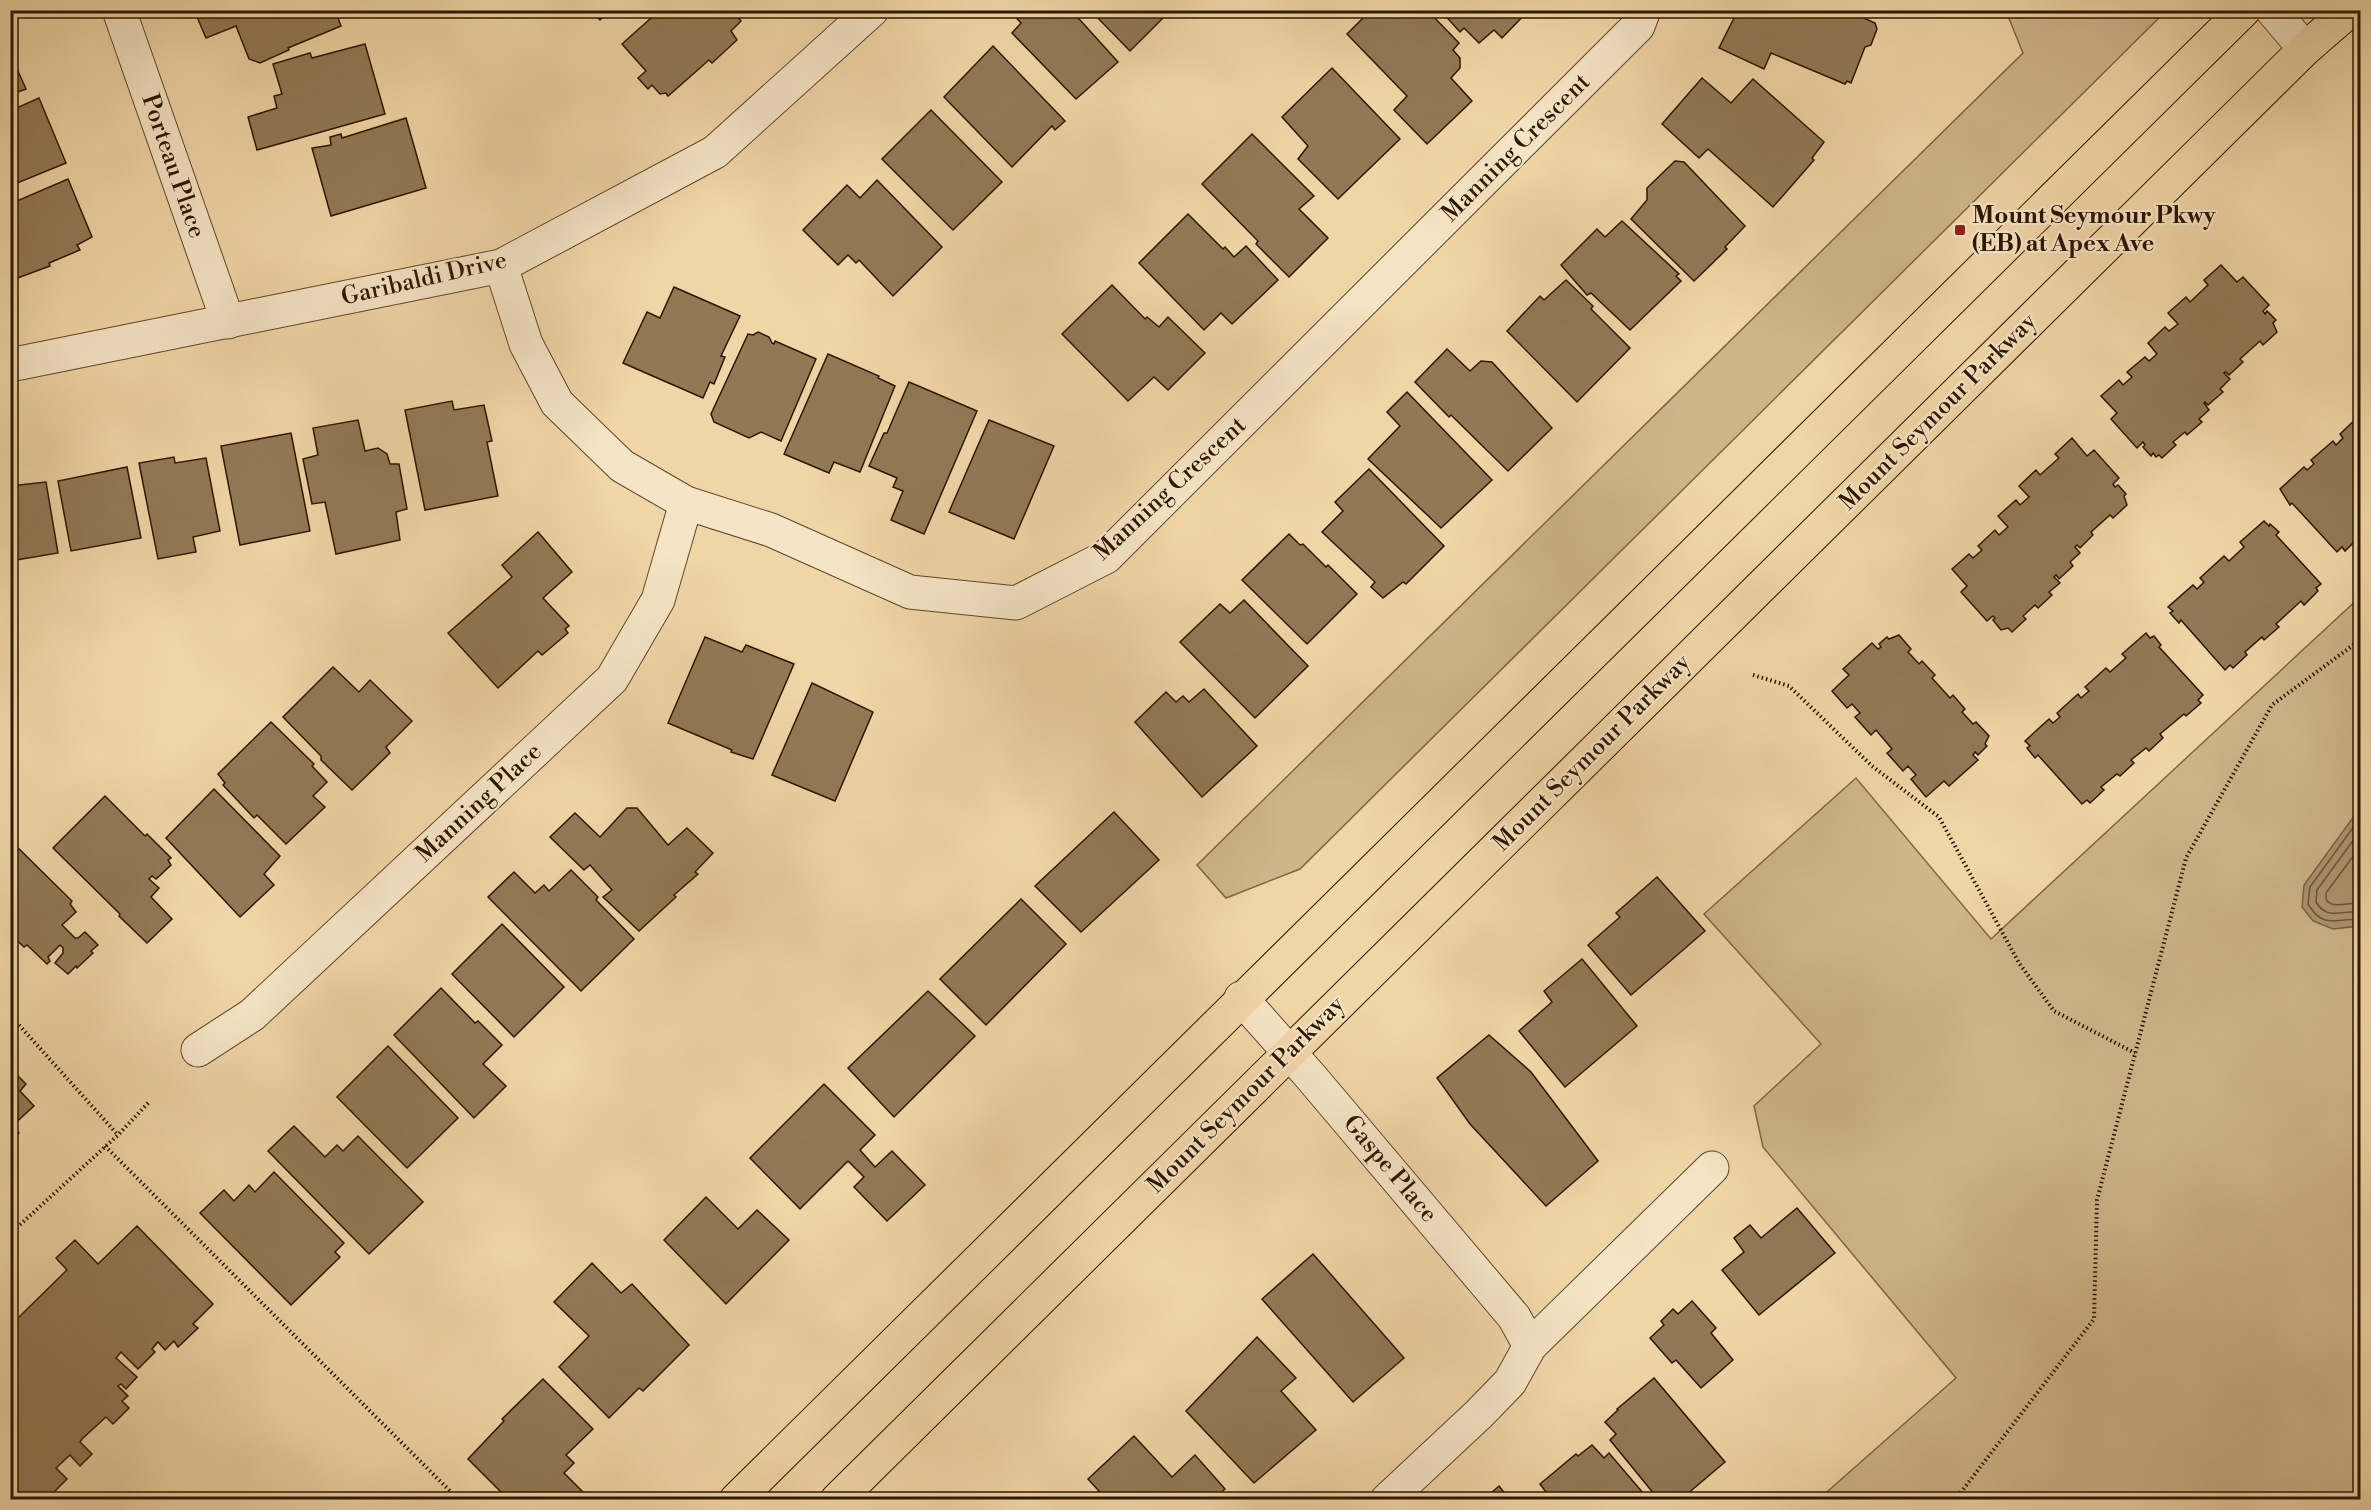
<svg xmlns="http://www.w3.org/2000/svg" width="2371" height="1510" viewBox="0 0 2371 1510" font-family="'Libre Bodoni',serif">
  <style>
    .green { fill: #cfb58a; stroke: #7e6645; stroke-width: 1.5 }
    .water { fill: #ae946e; stroke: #7a6242; stroke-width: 1.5 }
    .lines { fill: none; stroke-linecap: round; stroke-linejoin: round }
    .shore { stroke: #6e5537; stroke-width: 1.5 }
    .building { fill: #927956; stroke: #2d1600; stroke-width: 1.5 }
    .minor-casing { stroke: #5e462a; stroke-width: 35 }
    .major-casing { stroke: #2d1600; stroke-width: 35 }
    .path { stroke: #2d1600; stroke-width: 4; stroke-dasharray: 1.5 3; stroke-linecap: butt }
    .minor { stroke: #f5e4c5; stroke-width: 33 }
    .major { stroke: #f0d5a6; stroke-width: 33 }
    .poi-dot { fill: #8f2418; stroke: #f5e4c5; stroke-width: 2 }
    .labels { text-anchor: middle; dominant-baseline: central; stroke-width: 4.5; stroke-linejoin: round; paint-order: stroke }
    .street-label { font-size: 24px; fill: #2d1600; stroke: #f5e4c5 }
    .poi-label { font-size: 24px; font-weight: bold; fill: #2d1600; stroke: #f5e4c5; text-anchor: start }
  </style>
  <rect width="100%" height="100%" fill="#f0d5a6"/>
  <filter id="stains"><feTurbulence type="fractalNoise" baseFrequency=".00333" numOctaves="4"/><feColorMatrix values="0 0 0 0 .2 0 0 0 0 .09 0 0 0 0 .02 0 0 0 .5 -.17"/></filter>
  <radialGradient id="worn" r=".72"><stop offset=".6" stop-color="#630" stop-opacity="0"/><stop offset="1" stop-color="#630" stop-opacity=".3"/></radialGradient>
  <g class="green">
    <path d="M 2006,11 L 2166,11 L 1300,869 L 1226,898 L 1197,865 L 2023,53 Z"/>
    <path d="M 2360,597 L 2360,1499 L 1819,1499 L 1956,1378 L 1763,1147 L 1754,1106 L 1821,1044 L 1704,914 L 1856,778 L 1991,939 Z"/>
  </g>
  <path class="water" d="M 2360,808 L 2360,926 L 2333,929 L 2313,921 L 2302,907 L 2304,885 Z"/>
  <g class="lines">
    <g class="shore">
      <path d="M 2360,818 L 2310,887 L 2308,904 C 2325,932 2338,916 2360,920"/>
      <path d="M 2360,831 L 2317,890 L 2316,902 C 2327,921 2343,910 2360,912"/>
      <path d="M 2360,847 L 2326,893 C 2323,912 2349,902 2360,903"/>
    </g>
  </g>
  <g class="building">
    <path d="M 194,10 L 335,10 L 341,26 L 288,48 L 289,50 L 260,63 L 249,59 L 236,26 L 206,38 Z"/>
    <path d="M 591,10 L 610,10 L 600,20 Z"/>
    <path d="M 660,10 L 731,10 L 741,21 L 731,31 L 737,40 L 712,63 L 709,60 L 668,96 L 666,93 L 660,94 L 652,85 L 648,89 L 638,78 L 646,71 L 622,44 Z"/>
    <path d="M 1009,10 L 1071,10 L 1118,62 L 1076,99 L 1012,33 L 1021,23 Z"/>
    <path d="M 1090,10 L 1171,10 L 1130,51 Z"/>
    <path d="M 1371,10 L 1409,10 L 1416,17 L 1424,10 L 1427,10 L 1459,43 L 1453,50 L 1460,58 L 1460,68 L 1451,78 L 1472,101 L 1427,144 L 1394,110 L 1407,96 L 1347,34 Z"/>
    <path d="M 1440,10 L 1529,10 L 1502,38 L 1494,30 L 1479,43 L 1464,28 L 1460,32 Z"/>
    <path d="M 1738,10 L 1748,10 L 1764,17 L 1767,10 L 1846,10 L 1875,23 L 1877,29 L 1871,45 L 1865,47 L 1851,83 L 1847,81 L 1845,84 L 1771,53 L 1764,69 L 1719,48 Z"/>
    <path d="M 365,44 L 385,114 L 257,150 L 248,117 L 277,108 L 274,96 L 282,94 L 273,64 L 310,53 L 312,58 Z"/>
    <path d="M 993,46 L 1065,121 L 1055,130 L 1052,126 L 1012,167 L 944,97 Z"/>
    <path d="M 10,53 L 26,89 L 10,95 Z"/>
    <path d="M 1332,68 L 1400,139 L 1338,199 L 1298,159 L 1308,146 L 1282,117 Z"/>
    <path d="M 1702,78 L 1731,103 L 1753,79 L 1824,142 L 1812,158 L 1814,160 L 1773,207 L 1708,149 L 1699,158 L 1662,124 Z"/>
    <path d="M 39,98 L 66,163 L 10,186 L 10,111 Z"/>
    <path d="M 931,110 L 1002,182 L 953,230 L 882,159 Z"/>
    <path d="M 406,118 L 426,188 L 331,216 L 312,148 L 331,145 L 330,137 L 341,134 L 342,138 Z"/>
    <path d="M 1252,134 L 1314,196 L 1299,209 L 1328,238 L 1289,277 L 1256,244 L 1258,241 L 1202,184 Z"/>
    <path d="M 1675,161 L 1684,162 L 1745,226 L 1725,247 L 1727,249 L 1694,281 L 1631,219 L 1647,200 L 1647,188 Z"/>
    <path d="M 68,179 L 92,237 L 77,245 L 80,250 L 49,263 L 50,266 L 12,280 L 10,276 L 10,204 Z"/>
    <path d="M 877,180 L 942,247 L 893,296 L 859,260 L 856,263 L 848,255 L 838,265 L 803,230 L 847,185 L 860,198 Z"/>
    <path d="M 1188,214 L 1223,249 L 1225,247 L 1234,257 L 1246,246 L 1278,280 L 1232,324 L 1221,313 L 1204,330 L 1139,263 Z"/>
    <path d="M 1622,221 L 1679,274 L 1676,276 L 1681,281 L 1630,330 L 1591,293 L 1587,295 L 1561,265 L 1597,229 L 1605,237 Z"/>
    <path d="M 2221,265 L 2237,282 L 2243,277 L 2269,305 L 2263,311 L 2265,314 L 2267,311 L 2276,320 L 2273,323 L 2277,332 L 2263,345 L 2260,341 L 2240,359 L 2243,362 L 2229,375 L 2226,372 L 2224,373 L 2230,379 L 2220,389 L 2223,392 L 2208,405 L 2205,402 L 2204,403 L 2209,410 L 2199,419 L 2202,422 L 2187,435 L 2185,432 L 2173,442 L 2176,445 L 2162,458 L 2159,455 L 2156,457 L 2153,453 L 2151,456 L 2143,447 L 2145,445 L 2143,442 L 2137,448 L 2111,419 L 2117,413 L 2101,396 L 2119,380 L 2123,385 L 2132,377 L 2127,372 L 2145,357 L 2149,361 L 2157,354 L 2148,343 L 2165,327 L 2169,331 L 2178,324 L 2168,313 L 2186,297 L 2190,302 L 2208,285 L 2204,280 Z"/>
    <path d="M 1566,280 L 1593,306 L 1591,309 L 1630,348 L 1577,402 L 1507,331 L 1540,296 L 1544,300 Z"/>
    <path d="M 1112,285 L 1145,319 L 1147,317 L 1159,327 L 1168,317 L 1205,353 L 1168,390 L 1154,377 L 1128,401 L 1062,334 Z"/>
    <path d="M 674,287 L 740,316 L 721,356 L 725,357 L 714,384 L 710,382 L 703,398 L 623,363 L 647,312 L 660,318 Z"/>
    <path d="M 758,332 L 769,337 L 772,343 L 774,344 L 775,341 L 816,359 L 781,441 L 761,432 L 749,438 L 714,422 L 711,414 L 748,334 L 753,335 Z"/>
    <path d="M 1447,349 L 1470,371 L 1481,361 L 1492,362 L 1552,428 L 1508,471 L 1451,415 L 1449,417 L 1415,382 Z"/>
    <path d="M 828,354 L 879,376 L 878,378 L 895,386 L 860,472 L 834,462 L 829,473 L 784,454 Z"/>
    <path d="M 909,382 L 977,411 L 924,534 L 891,520 L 903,491 L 893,487 L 897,478 L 869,466 L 884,433 L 887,433 Z"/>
    <path d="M 1407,392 L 1492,480 L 1441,528 L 1368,459 L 1400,426 L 1387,412 Z"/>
    <path d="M 452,401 L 454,410 L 484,405 L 492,441 L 487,442 L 498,496 L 425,510 L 405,410 Z"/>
    <path d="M 2360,415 L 2360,530 L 2356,534 L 2359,537 L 2345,551 L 2342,547 L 2337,552 L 2292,503 L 2290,505 L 2280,489 L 2304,467 L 2307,470 L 2314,464 L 2311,460 L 2333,441 L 2336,445 L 2343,438 L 2340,434 Z"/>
    <path d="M 358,420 L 365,451 L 378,448 L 387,454 L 390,464 L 399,464 L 407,509 L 396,512 L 400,540 L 336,554 L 325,502 L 312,504 L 303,459 L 318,455 L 313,428 Z"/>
    <path d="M 989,420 L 1054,446 L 1014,539 L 949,512 Z"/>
    <path d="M 291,433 L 310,531 L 240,545 L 221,446 Z"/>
    <path d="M 2072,438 L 2087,456 L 2094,450 L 2119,478 L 2113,484 L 2115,487 L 2118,485 L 2126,494 L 2124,496 L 2127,505 L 2113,518 L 2110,515 L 2091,532 L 2093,535 L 2080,548 L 2077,545 L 2075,547 L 2080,553 L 2070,562 L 2073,566 L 2059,579 L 2056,575 L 2054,577 L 2060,583 L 2049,592 L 2052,595 L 2038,608 L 2035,605 L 2023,616 L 2026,619 L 2012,632 L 2008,628 L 2001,630 L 1993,620 L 1995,618 L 1993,616 L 1987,621 L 1961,592 L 1967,586 L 1952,569 L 1969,554 L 1973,558 L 1982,550 L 1978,546 L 1995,530 L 1999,535 L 2008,527 L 1998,516 L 2016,500 L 2020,505 L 2029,497 L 2019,486 L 2036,470 L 2040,475 L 2059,458 L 2055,454 Z"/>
    <path d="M 174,457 L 175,463 L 206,458 L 220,531 L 193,537 L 196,552 L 158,559 L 139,463 Z"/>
    <path d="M 127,467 L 141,538 L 71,551 L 58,481 Z"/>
    <path d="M 1369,469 L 1444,546 L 1406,584 L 1403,582 L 1383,598 L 1371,587 L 1375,582 L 1322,532 L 1343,511 L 1335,502 Z"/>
    <path d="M 46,482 L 58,553 L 10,561 L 10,486 Z"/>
    <path d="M 2264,521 L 2269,526 L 2270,524 L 2279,532 L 2276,535 L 2321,584 L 2316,588 L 2318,591 L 2304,605 L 2301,601 L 2276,624 L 2279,627 L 2264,640 L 2262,637 L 2245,652 L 2247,655 L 2233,668 L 2230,665 L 2225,670 L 2181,620 L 2179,623 L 2170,613 L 2173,611 L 2168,607 L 2193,585 L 2197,589 L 2204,582 L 2200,578 L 2224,556 L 2229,561 L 2244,547 L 2240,542 Z"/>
    <path d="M 538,532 L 572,572 L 543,598 L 569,626 L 565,629 L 568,633 L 542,655 L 538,651 L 498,688 L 448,633 L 512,577 L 502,565 Z"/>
    <path d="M 1289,534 L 1300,545 L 1303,544 L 1326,567 L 1328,565 L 1357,594 L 1307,644 L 1242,580 Z"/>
    <path d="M 1244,600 L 1308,666 L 1255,718 L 1180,642 L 1220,604 L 1230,613 Z"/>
    <path d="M 2146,633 L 2150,638 L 2154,636 L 2161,645 L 2159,647 L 2203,695 L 2198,700 L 2201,703 L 2186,716 L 2184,714 L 2160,734 L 2163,738 L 2149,751 L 2146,748 L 2131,760 L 2134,763 L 2120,776 L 2117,774 L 2101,787 L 2104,790 L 2090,803 L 2087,800 L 2082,804 L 2038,755 L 2035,758 L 2027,748 L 2030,746 L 2025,741 L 2049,719 L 2053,723 L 2060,717 L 2057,713 L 2078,694 L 2081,698 L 2089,691 L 2085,687 L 2106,668 L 2110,672 L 2126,658 L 2122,654 Z"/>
    <path d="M 1899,635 L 1911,649 L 1908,652 L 1919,664 L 1922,661 L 1935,675 L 1932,678 L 1950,698 L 1953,695 L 1965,709 L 1962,712 L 1973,724 L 1976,722 L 1989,736 L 1985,744 L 1987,746 L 1978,755 L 1975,752 L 1973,755 L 1978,760 L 1949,786 L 1944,781 L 1926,797 L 1911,779 L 1916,775 L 1908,766 L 1903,771 L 1887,753 L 1892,749 L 1876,730 L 1871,735 L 1855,717 L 1860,713 L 1852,704 L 1847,708 L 1832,691 L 1849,675 L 1843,669 L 1872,643 L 1878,649 L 1881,647 L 1879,644 L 1887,637 L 1889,639 Z"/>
    <path d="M 705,637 L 742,652 L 746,645 L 794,664 L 753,759 L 731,752 L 732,750 L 668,723 Z"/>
    <path d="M 333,667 L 359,692 L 370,680 L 412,721 L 386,747 L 390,753 L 352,790 L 321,760 L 321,756 L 283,717 Z"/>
    <path d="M 812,683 L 873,712 L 835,801 L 772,775 Z"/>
    <path d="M 1204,689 L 1257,746 L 1202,797 L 1135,722 L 1166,692 L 1176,702 L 1183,696 L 1189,702 Z"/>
    <path d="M 271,722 L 314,764 L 312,766 L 327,782 L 313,796 L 325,807 L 286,844 L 257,815 L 254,818 L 223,785 L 225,783 L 218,774 Z"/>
    <path d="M 214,789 L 280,856 L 264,874 L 274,885 L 240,917 L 166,838 Z"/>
    <path d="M 105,796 L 145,836 L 147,834 L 171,858 L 168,860 L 171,865 L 156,879 L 152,876 L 149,879 L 159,888 L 151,897 L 172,919 L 147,943 L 119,916 L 120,914 L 53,848 Z"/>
    <path d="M 627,808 L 637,808 L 668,845 L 687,828 L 713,853 L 695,872 L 698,874 L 674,895 L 676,897 L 639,931 L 603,897 L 612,890 L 590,865 L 584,870 L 550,837 L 575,813 L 600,837 Z"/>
    <path d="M 1114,812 L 1159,860 L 1081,932 L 1035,886 Z"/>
    <path d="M 10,840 L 72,901 L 70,904 L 76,912 L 62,925 L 75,938 L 78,938 L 85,932 L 98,945 L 91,951 L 93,953 L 77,968 L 76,966 L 68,974 L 55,963 L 63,953 L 63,948 L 60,945 L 48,957 L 50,961 L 47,964 L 27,945 L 24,947 L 10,934 Z"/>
    <path d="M 571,870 L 598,897 L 596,900 L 634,939 L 581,991 L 488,897 L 514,872 L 535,893 L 544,885 L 549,891 Z"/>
    <path d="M 1657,877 L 1705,931 L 1631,995 L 1588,945 L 1620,917 L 1616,913 Z"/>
    <path d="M 1021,899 L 1066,944 L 986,1025 L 940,979 Z"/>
    <path d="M 502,924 L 564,987 L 514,1037 L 452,974 Z"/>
    <path d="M 1582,959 L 1637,1026 L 1565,1087 L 1519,1031 L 1552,1002 L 1544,991 Z"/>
    <path d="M 441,988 L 475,1023 L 478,1021 L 502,1045 L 483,1064 L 506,1086 L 474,1118 L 394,1035 Z"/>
    <path d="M 928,991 L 975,1036 L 894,1117 L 848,1068 Z"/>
    <path d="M 1489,1035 L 1531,1072 L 1598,1161 L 1546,1206 L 1470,1124 L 1437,1078 Z"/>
    <path d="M 388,1046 L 458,1118 L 407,1168 L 337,1097 Z"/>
    <path d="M 10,1068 L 26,1084 L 20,1091 L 34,1106 L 12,1126 L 19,1133 L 10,1141 Z"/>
    <path d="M 824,1084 L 875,1135 L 860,1150 L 875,1167 L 892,1151 L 925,1185 L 887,1221 L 854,1187 L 864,1177 L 848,1161 L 800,1209 L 750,1158 Z"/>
    <path d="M 294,1126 L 325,1157 L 337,1145 L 343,1151 L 358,1136 L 423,1202 L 369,1254 L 268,1151 Z"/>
    <path d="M 274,1172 L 344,1243 L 335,1252 L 340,1257 L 291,1305 L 200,1213 L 224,1190 L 234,1201 L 249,1185 L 255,1192 Z"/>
    <path d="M 706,1197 L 738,1229 L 757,1210 L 789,1240 L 726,1304 L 664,1240 Z"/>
    <path d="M 1797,1208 L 1835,1253 L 1759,1315 L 1722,1270 L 1744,1252 L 1734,1238 L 1750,1225 L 1761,1238 Z"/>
    <path d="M 137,1226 L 213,1304 L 193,1324 L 198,1328 L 178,1347 L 174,1341 L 165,1350 L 158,1342 L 152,1349 L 155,1352 L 138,1369 L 121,1352 L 116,1358 L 137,1377 L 126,1389 L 121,1384 L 118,1386 L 128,1396 L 122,1401 L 129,1408 L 113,1424 L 106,1417 L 82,1439 L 80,1442 L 92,1454 L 80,1466 L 70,1455 L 56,1468 L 67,1479 L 46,1500 L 10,1500 L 10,1313 L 16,1320 L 67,1270 L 56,1258 L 75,1240 L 98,1264 Z"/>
    <path d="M 1313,1254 L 1404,1358 L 1353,1402 L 1262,1299 Z"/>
    <path d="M 592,1263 L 621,1293 L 632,1284 L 689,1345 L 643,1391 L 639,1388 L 609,1418 L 559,1367 L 589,1336 L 554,1302 Z"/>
    <path d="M 1692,1301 L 1716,1328 L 1711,1333 L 1733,1360 L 1701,1388 L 1676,1360 L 1672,1363 L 1650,1338 L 1664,1325 L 1661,1321 L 1673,1309 L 1678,1314 Z"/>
    <path d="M 1257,1337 L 1296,1378 L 1281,1391 L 1316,1430 L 1254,1483 L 1186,1411 Z"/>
    <path d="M 1654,1378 L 1725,1462 L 1680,1500 L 1659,1500 L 1610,1440 L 1616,1434 L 1605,1422 L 1618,1410 L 1617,1409 Z"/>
    <path d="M 543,1379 L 593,1429 L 566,1455 L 574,1463 L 564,1473 L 585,1494 L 579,1500 L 509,1500 L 468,1459 L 504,1421 L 502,1419 Z"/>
    <path d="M 1134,1436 L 1172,1477 L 1195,1455 L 1225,1489 L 1213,1500 L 1101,1500 L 1096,1494 L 1099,1491 L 1088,1479 Z"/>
    <path d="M 1592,1445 L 1604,1458 L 1609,1453 L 1649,1500 L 1552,1500 L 1540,1484 L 1576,1454 L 1578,1456 Z"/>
    <path d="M 1499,1486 L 1510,1500 L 1483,1500 Z"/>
  </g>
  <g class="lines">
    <defs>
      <g id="minor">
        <path d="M 119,10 L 228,322"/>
        <path d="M 2272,10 L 2305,49"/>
        <path d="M 501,266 L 526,344 L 557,403 L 622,466 L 686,503 L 771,530 L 910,592 L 1016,603 L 1106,557 L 1638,26 L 1644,10"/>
        <path d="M 10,365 L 501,266 L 715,152 L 872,10"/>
        <path d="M 1241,998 L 1311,1077 L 1514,1317 L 1530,1346"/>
        <path d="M 198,1050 L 252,1015 L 612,679 L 658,600 L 686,503"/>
        <path d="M 1387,1500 L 1479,1414 L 1510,1382 L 1530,1346 L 1712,1168"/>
      </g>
      <g id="major">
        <path d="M 736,1500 L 2244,10"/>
        <path d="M 837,1500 L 2305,49 L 2350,10"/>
      </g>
    </defs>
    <use href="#minor" class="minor-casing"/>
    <use href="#major" class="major-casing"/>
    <g class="path">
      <path d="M 1753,675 L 1789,686 L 1872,766 L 1939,817 L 2019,963 L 2054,1011 L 2135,1053"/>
      <path d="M 10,1015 L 118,1135"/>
      <path d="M 105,1146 L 459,1500"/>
      <path d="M 10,1234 L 118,1135 L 150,1101"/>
      <path d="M 1955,1500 L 2094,1319 L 2097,1200 L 2186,858 L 2272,705 L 2360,640"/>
    </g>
    <use href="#minor" class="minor"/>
    <use href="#major" class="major"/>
  </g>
  <rect class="poi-dot" x="1954" y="224" width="12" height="12" rx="3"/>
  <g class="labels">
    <g class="street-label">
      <text transform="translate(1516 148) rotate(-45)">Manning Crescent</text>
      <text transform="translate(173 166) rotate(71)">Porteau Place</text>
      <text transform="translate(424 279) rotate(-13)">Garibaldi Drive</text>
      <text transform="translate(1938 412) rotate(-45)">Mount Seymour Parkway</text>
      <text transform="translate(1170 489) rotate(-43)">Manning Crescent</text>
      <text transform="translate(1592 753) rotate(-45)">Mount Seymour Parkway</text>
      <text transform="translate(479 803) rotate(-43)">Manning Place</text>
      <text transform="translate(1246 1095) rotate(-45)">Mount Seymour Parkway</text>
      <text transform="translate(1390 1169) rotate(50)">Gaspe Place</text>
    </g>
    <g class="poi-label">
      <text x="1972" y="216">Mount Seymour Pkwy<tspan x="1972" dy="28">(EB) at Apex Ave</tspan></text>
    </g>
  </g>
  <rect width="2371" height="1510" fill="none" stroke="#f0d5a6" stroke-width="36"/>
  <rect x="12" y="12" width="2347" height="1486" fill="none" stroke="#2d1600" stroke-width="3"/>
  <rect x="18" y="18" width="2335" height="1474" fill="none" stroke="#2d1600" stroke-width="1.5"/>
  <rect width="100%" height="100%" filter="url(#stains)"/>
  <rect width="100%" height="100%" fill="url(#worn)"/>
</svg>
